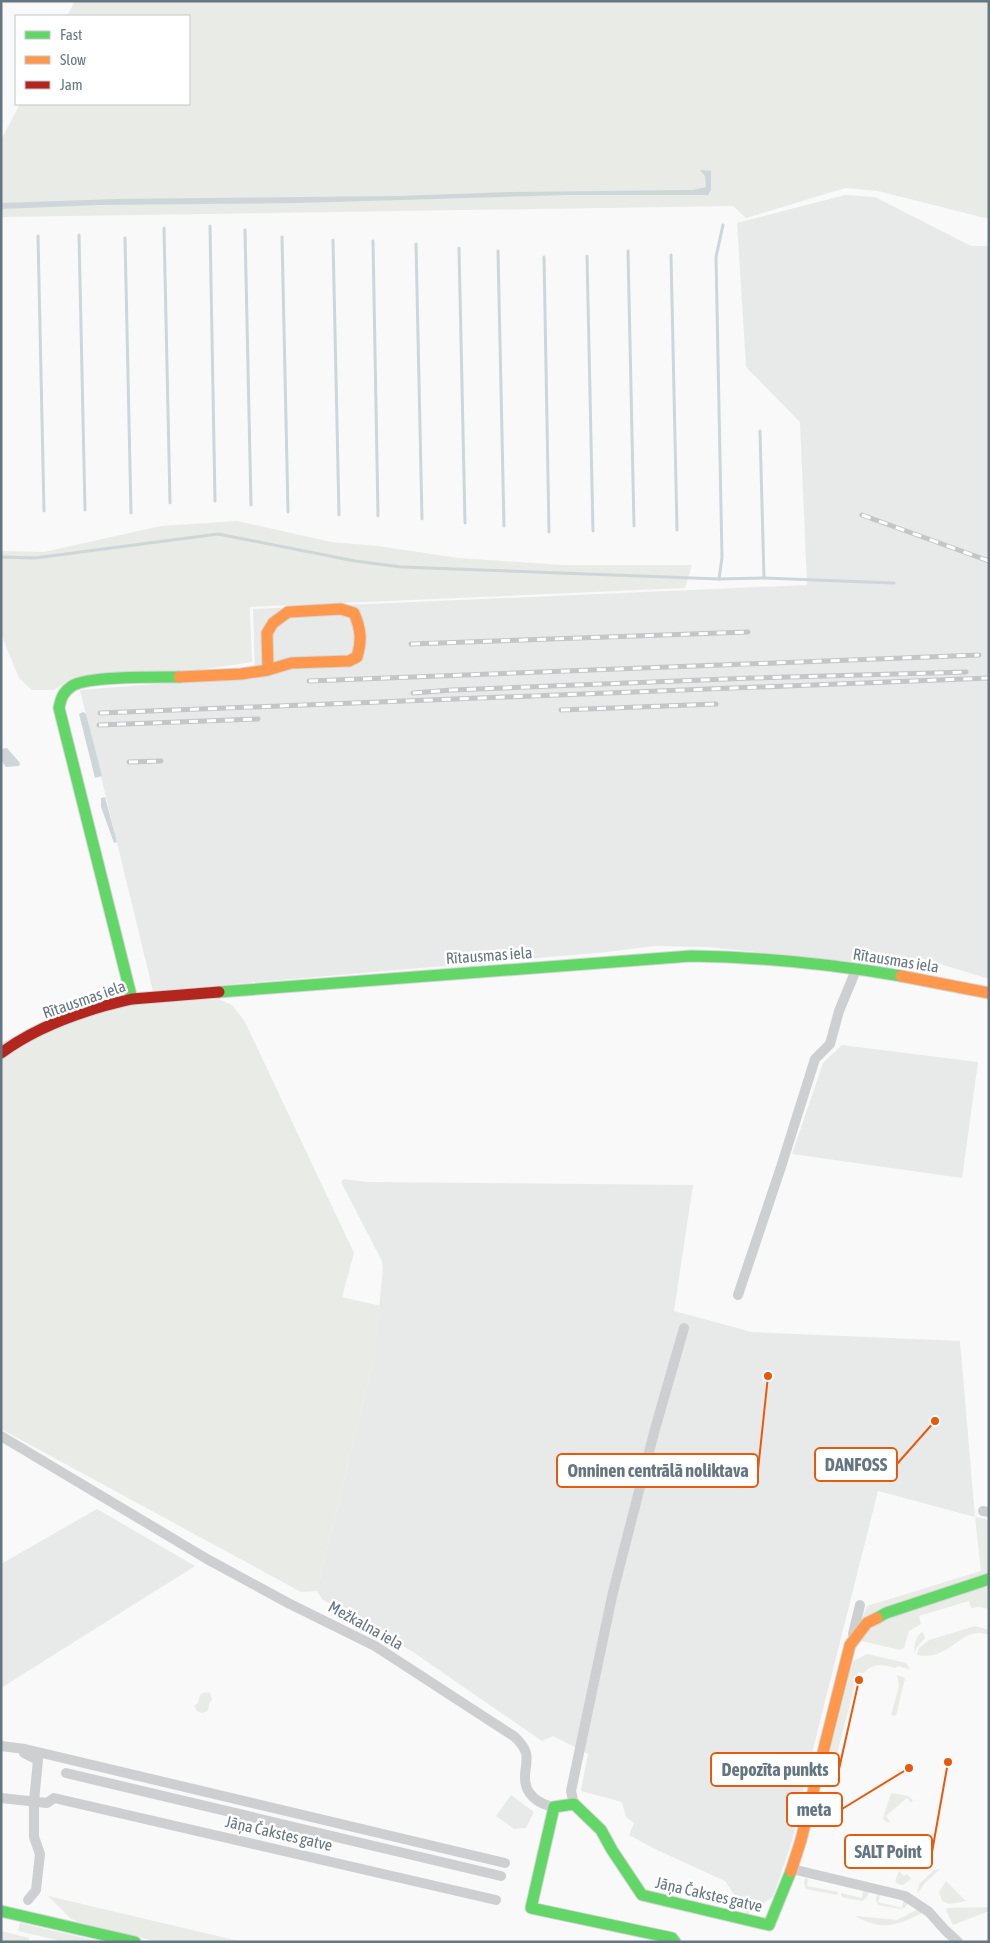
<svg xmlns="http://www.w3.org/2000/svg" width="990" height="1943" viewBox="0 0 990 1943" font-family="'Asap Condensed',sans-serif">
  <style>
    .built { fill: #e8e9e9 }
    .green { fill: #e8ebe6 }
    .water { fill: #ced6d9 }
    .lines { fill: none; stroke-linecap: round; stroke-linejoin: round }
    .stream { stroke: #ced6d9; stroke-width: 3 }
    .fast-casing { stroke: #d5d6d7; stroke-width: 13 }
    .slow-casing { stroke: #d5d6d7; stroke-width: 13 }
    .jam-casing { stroke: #d5d6d7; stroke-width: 13 }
    .street { stroke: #cecfd0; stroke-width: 10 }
    .fast { stroke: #63d668; stroke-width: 11 }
    .slow { stroke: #ff974d; stroke-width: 11 }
    .jam { stroke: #b3261e; stroke-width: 11 }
    .rail-casing { stroke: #c3c5c6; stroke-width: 5 }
    .rail { stroke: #fff; stroke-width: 3; stroke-dasharray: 9; stroke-linecap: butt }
    .labels { text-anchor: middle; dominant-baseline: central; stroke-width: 5; stroke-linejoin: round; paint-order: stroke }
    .street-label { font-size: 16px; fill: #657683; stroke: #fff }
    .leader { fill: none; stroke: #e8590c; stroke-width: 2 }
    .callout-dot { fill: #e8590c; stroke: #fff; stroke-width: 2 }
    .callout { fill: #fff; stroke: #e8590c; stroke-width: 2 }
    .callout-label { font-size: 18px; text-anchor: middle; font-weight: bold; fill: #657683 }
  </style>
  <rect width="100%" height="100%" fill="#f9f9f9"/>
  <g class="built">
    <path d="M 845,195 L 875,197 L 971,246 L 989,246 L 989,979 L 924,959 L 866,963 L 707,947 L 654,946 L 607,952 L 153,991 L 80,690 L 255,676 L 253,609 L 807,585 L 800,422 L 746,367 L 737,223 Z"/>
    <path d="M 842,1045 L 978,1062 L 962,1178 L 792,1154 L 823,1063 Z"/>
    <path d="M 344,1179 L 367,1182 L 693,1185 L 674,1311 L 752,1332 L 960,1341 L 975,1517 L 878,1491 L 808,1769 L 792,1841 L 773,1897 L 747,1914 L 725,1881 L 655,1849 L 629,1835 L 634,1823 L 626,1817 L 622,1802 L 581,1791 L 588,1754 L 553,1736 L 542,1741 L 413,1652 L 322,1599 L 317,1591 L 374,1359 L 383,1268 L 382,1261 L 341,1182 Z"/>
    <path d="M 97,1509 L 195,1566 L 1,1688 L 1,1564 Z"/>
    <path d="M 511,1795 L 534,1812 L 526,1828 L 514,1829 L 496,1816 Z"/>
  </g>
  <g class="green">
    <path d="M 75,1 L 989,1 L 989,219 L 878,191 L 845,188 L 746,218 L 733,206 L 1,217 L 1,140 L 20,104 L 189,104 L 189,16 L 67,16 Z"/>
    <path d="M 237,521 L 331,542 L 378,546 L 458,558 L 562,565 L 692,565 L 685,588 L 250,607 L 252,662 L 199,670 L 66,682 L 54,690 L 32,690 L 19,678 L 1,634 L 1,551 L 44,552 L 161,526 Z"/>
    <path d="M 218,999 L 232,1005 L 245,1022 L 354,1253 L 342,1297 L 381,1306 L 374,1359 L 317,1591 L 301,1592 L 1,1429 L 1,1042 L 116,1006 Z"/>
    <path d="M 975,1517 L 989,1520 L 989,1609 L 979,1607 L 971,1608 L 969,1601 L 919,1616 L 921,1624 L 909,1631 L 904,1648 L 900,1650 L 862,1641 L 858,1630 L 867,1606 L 981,1571 Z"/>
    <path d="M 975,1626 L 989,1630 L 989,1635 C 960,1624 952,1662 917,1655 L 919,1648 L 929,1640 Z"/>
    <path d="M 923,1632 L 925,1638 L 917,1647 L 914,1653 C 914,1646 915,1635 923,1632 Z"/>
    <path d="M 867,1654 L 906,1663 L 910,1669 L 898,1666 L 896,1668 C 883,1665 873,1662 864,1673 L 858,1672 L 835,1762 L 842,1764 L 841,1767 L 831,1765 L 830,1766 L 827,1764 L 853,1661 Z"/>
    <path d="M 897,1675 L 905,1678 L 896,1716 L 891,1715 L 899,1686 Z"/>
    <path d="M 205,1692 L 210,1693 L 212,1699 L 209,1704 L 208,1711 L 202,1713 L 197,1711 L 194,1706 L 198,1703 L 200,1695 Z"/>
    <path d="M 891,1793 L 908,1796 L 913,1800 L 911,1803 L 907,1798 L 886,1816 L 890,1822 L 886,1822 L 883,1818 Z"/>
    <path d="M 940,1869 L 925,1883 L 917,1894 L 919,1884 L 934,1870 Z"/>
    <path d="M 899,1871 L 904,1876 L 907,1874 L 911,1879 L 903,1885 L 898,1884 L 895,1881 Z"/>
    <path d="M 805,1878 L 808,1879 L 807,1886 L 838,1892 L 837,1895 L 806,1889 L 804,1884 Z"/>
    <path d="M 946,1881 L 966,1901 L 949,1904 L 942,1901 L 939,1892 Z"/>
    <path d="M 863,1891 L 869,1892 L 867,1897 L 862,1901 L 845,1898 L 841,1896 L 841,1893 L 862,1898 Z"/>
    <path d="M 877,1894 L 880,1895 L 878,1902 L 902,1908 L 904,1900 L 909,1903 L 904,1908 L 901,1909 L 878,1905 L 876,1901 Z"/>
    <path d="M 48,1896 L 243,1942 L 158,1942 L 78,1922 L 70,1918 Z"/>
    <path d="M 989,1907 L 989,1911 L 953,1925 L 946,1910 L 947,1908 Z"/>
    <path d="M 918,1909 L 922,1913 C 896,1926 882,1931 855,1916 L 897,1920 Z"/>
    <path d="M 20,1923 L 102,1942 L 65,1942 L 18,1931 Z"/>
    <path d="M 1,1931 L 29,1938 L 29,1942 L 1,1941 Z"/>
  </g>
  <g class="water">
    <path d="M 700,170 L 711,171 L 711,190 L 708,195 L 566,195 L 298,203 L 99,205 L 1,209 L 1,203 L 116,199 L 398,196 L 512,192 L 693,190 L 706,187 L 705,176 Z"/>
    <path d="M 83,712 L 86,714 L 102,776 L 95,778 L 79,714 Z"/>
    <path d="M 7,748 L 20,763 L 19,766 L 6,767 L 1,760 L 1,749 Z"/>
    <path d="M 105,797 L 117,842 L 114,843 L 101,807 L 101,798 Z"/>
  </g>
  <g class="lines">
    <g class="stream">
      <path d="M 210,226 L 215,501"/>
      <path d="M 164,228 L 170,503"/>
      <path d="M 245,230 L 251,505"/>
      <path d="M 79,235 L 85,510"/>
      <path d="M 38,236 L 44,511"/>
      <path d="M 282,237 L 288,512"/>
      <path d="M 125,238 L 131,513"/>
      <path d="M 333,240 L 339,515"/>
      <path d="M 373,241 L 378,516"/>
      <path d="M 416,244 L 422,519"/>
      <path d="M 459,248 L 465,523"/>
      <path d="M 498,251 L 504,526"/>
      <path d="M 628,251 L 634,526"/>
      <path d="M 671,255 L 677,530"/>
      <path d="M 587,256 L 593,531"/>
      <path d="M 544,257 L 549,532"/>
      <path d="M 760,431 L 764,578"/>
      <path d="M 1,557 L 35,558 L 218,534 L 355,561 L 401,567 L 719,579 L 764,578 L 894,583"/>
      <path d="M 719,579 L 722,558 L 716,257 L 723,225"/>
    </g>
    <defs>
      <g id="fast">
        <path d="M 219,992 L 691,956 C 762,957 831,964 901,976"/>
        <path d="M 132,999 L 59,708 C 61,698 63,692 72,686 C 87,676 158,677 179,677"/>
        <path d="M 877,1618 L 886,1613 L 989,1579"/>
        <path d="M 1,1911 L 135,1942"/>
        <path d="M 675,1942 L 672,1938 L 531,1908 L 554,1807 L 574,1804 L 601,1830 L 612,1850 L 642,1895 L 769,1925 L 791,1871"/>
      </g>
      <g id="slow">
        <path d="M 179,677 L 241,674 L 268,670 L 291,663 L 349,661 L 357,657 C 362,641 361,629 354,613 L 341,609 L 288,612 L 273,623 L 267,633 L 268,670"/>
        <path d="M 901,976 L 989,993"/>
        <path d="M 791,1871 L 801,1840 L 850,1645 L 867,1623 L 877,1618"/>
      </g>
      <path id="jam" d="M 1,1053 C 38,1026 87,1009 132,999 L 219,992"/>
    </defs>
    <use href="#fast" class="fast-casing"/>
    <use href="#slow" class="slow-casing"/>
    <use href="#jam" class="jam-casing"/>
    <g class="street">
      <path d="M 738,1295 L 781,1167 L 815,1059 L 830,1044 L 839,1011 L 856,970"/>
      <path d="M 1,1436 L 207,1559 L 288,1603 L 375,1646 L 515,1737 C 519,1741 524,1746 526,1753 C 528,1760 525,1769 525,1776 C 524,1794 538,1804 554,1807"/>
      <path d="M 983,1511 L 989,1512"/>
      <path d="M 853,1634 L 860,1605"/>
      <path d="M 1,1746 L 25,1749 L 505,1863"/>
      <path d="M 24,1753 L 38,1760 L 34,1801 L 34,1837 L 40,1854 L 36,1890 L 28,1900"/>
      <path d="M 66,1773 L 501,1876"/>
      <path d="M 1,1798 L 47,1803 L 54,1798 L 496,1900"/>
      <path d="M 574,1804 L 571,1791 L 613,1592 L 655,1429 L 684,1328"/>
      <path d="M 792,1869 L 905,1896 L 929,1912 L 945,1930 L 958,1942"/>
    </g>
    <use href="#fast" class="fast"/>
    <use href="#slow" class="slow"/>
    <use href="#jam" class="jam"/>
    <defs>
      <g id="rail">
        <path d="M 862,515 L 989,561"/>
        <path d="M 411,644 L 748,632"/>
        <path d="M 309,681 L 979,655"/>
        <path d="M 413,693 L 452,690 L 752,678 L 966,672"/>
        <path d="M 561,710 L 716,704"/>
        <path d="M 100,713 L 989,678"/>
        <path d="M 99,725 L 258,719"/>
        <path d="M 129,762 L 161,761"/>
      </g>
    </defs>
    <use href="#rail" class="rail-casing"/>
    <use href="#rail" class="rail"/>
  </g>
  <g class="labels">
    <g class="street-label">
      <text transform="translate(489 955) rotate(-4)">Rītausmas iela</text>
      <text transform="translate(896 960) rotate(9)">Rītausmas iela</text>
      <text transform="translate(84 999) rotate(-19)">Rītausmas iela</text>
      <text transform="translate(366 1625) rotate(29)">Mežkalna iela</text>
      <text transform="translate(279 1833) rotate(13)">Jāņa Čakstes gatve</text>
      <text transform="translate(709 1894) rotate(13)">Jāņa Čakstes gatve</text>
    </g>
  </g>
  <path class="leader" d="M935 1421L897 1464M768 1376L758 1470M859 1680L839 1769M909 1768L842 1809M948 1762L932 1852"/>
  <g class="callout-dot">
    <circle cx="935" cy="1421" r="5"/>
    <circle cx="768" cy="1376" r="5"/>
    <circle cx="859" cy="1680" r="5"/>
    <circle cx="909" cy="1768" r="5"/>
    <circle cx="948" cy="1762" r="5"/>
  </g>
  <g class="callout">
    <rect x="815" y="1448" width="82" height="33" rx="5"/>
    <rect x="557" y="1454" width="201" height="33" rx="5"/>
    <rect x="711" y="1753" width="128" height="33" rx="5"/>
    <rect x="787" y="1793" width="55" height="33" rx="5"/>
    <rect x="845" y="1835" width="87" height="33" rx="5"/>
  </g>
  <g class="callout-label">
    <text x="856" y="1471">DANFOSS</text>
    <text x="658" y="1477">Onninen centrālā noliktava</text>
    <text x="775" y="1776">Depozīta punkts</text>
    <text x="814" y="1816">meta</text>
    <text x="888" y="1858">SALT Point</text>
  </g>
  <rect width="990" height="1943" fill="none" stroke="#657683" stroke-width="5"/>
  <rect x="15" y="15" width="175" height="90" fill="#ffffff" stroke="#c1c8cd"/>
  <rect x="25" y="31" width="25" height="8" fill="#63d668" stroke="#c1c8cd"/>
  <text x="60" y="40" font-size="15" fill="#657683">Fast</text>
  <rect x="25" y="56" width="25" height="8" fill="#ff974d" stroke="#c1c8cd"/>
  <text x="60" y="65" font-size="15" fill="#657683">Slow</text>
  <rect x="25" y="81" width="25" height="8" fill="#b3261e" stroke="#c1c8cd"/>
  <text x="60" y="90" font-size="15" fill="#657683">Jam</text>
</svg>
